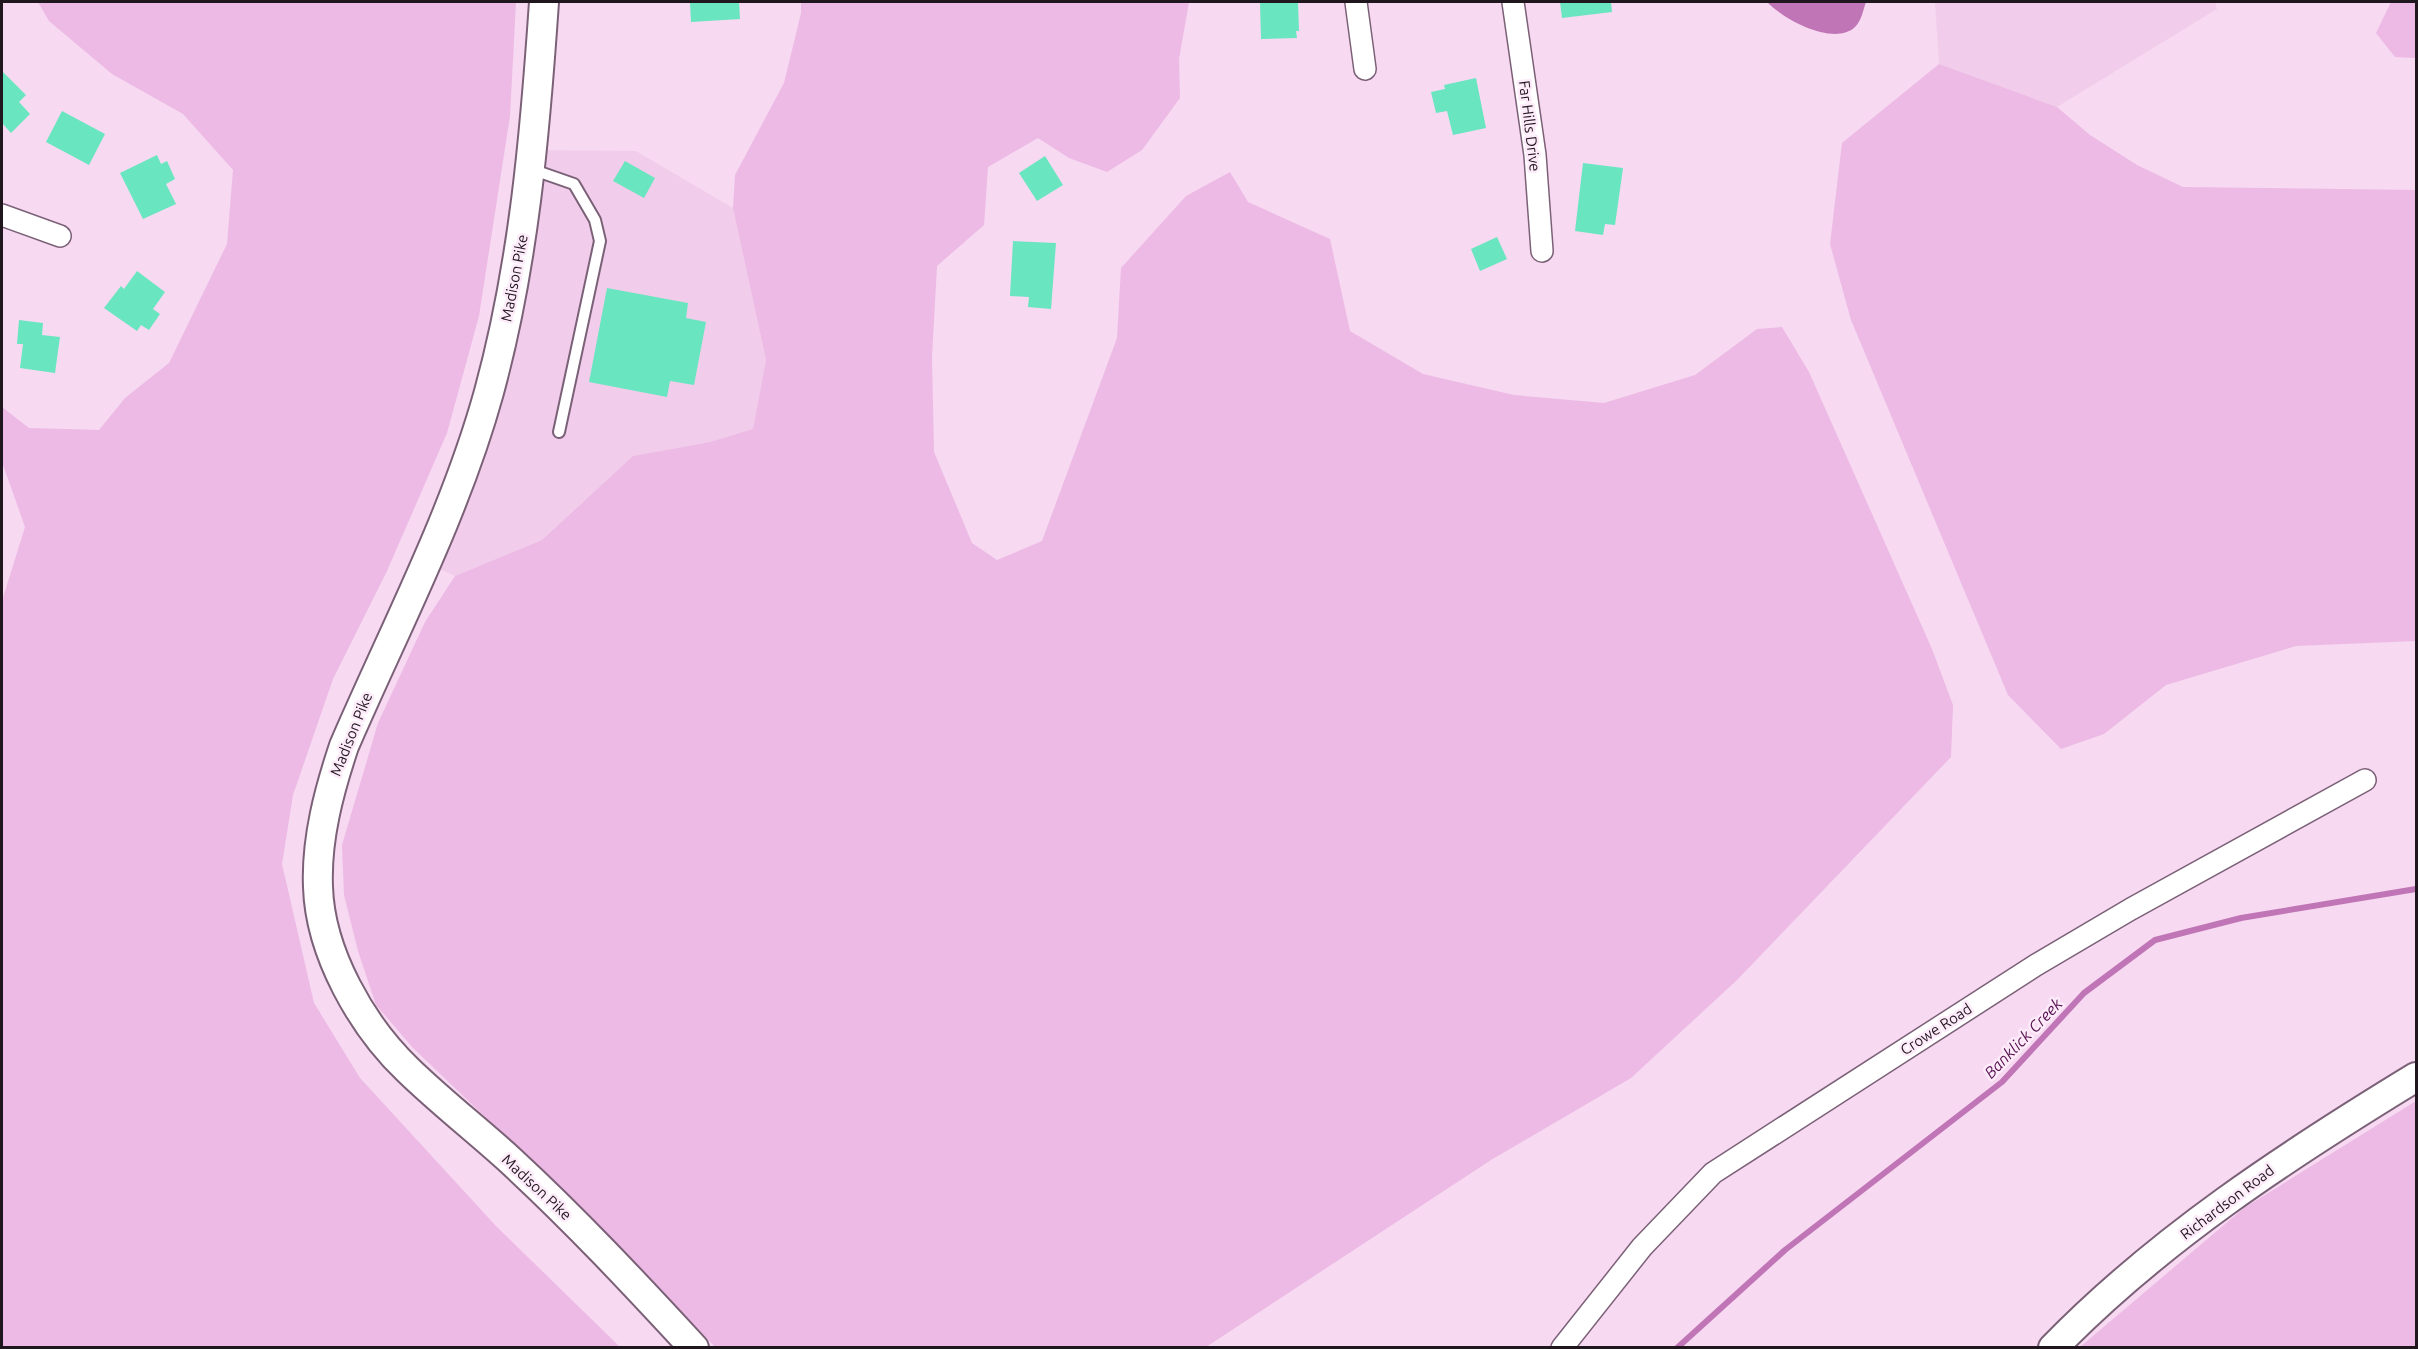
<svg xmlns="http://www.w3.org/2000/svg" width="2418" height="1349" viewBox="0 0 2418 1349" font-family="Ubuntu,sans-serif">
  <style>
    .built { fill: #f1cdeb }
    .green { fill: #ecbae4 }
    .water { fill: #c076b6 }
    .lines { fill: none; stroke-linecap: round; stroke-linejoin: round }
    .stream { stroke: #c076b6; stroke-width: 6 }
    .building { fill: #69e5c0 }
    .lane-casing { stroke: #7b6177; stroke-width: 14 }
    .street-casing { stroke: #7b6177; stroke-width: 24 }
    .secondary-casing { stroke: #7b6177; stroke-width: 32 }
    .lane { stroke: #fff; stroke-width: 10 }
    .street { stroke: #fff; stroke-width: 21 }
    .secondary { stroke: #fff; stroke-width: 28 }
    .labels { text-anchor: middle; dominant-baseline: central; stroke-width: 5; stroke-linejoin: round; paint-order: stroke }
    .street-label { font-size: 15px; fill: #20161e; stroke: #fdebfa }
    .water-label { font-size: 16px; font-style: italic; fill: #55114f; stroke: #fdebfa }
  </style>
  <rect width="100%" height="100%" fill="#f7d9f2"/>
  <g class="built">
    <path d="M 1935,2 L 2215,2 L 2217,9 L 2057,107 L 1939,64 Z"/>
    <path d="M 533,150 L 636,151 L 733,208 L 766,360 L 753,429 L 710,442 L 633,456 L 542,540 L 455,576 L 424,562 L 456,491 Z"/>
  </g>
  <g class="green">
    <path d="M 38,2 L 516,2 L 510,116 L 479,316 L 447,433 L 387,571 L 333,679 L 293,795 L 282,864 L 314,1003 L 360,1078 L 496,1226 L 620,1347 L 2,1347 L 2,601 L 25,527 L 2,462 L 2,407 L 29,428 L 99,430 L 125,398 L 169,363 L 227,244 L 233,170 L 183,114 L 112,74 L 49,21 Z"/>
    <path d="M 801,2 L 1189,2 L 1179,59 L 1180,98 L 1142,150 L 1107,172 L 1069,158 L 1038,138 L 988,167 L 984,225 L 937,266 L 932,357 L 934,452 L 972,543 L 997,560 L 1042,541 L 1117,338 L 1121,268 L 1186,196 L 1230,172 L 1248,202 L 1330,239 L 1350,331 L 1423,374 L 1514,395 L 1604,403 L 1695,375 L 1757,329 L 1782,327 L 1809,372 L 1932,649 L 1953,705 L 1951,757 L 1737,980 L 1631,1078 L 1491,1160 L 1206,1347 L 715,1347 L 621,1247 L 413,1048 L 376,1005 L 358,951 L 344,895 L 342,845 L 378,723 L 425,622 L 455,576 L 542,540 L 633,456 L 710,442 L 753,429 L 766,360 L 733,208 L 735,175 L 784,83 L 801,13 Z"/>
    <path d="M 2391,2 L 2416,2 L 2416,58 L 2395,57 L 2376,33 Z"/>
    <path d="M 1939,64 L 2057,107 L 2090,135 L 2137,165 L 2183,187 L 2416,190 L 2416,641 L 2296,646 L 2166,685 L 2104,734 L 2061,749 L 2008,695 L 1851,320 L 1830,244 L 1842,143 Z"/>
    <path d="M 2416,1101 L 2416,1347 L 2080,1347 L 2244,1208 Z"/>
  </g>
  <path class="water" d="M 1767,2 L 1866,2 C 1863,10 1862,20 1855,27 C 1834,47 1783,19 1767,2 Z"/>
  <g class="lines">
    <path class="stream" d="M 1677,1348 L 1785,1250 L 2002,1082 L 2084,993 L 2155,940 L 2241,918 L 2416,889"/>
  </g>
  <g class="building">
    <path d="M 690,2 L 739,2 L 740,19 L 691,22 Z"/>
    <path d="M 1260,2 L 1298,2 L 1299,31 L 1296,31 L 1297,38 L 1261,39 Z"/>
    <path d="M 1560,2 L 1611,2 L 1612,12 L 1562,18 Z"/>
    <path d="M 2,71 L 26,95 L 19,102 L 30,114 L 11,133 L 2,123 Z"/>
    <path d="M 1476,78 L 1486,128 L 1453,135 L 1447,111 L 1436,113 L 1431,92 L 1445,89 L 1444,85 Z"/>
    <path d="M 62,111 L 105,134 L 89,165 L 46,142 Z"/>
    <path d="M 157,155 L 161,164 L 167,161 L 175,179 L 166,184 L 176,204 L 143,219 L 120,173 Z"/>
    <path d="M 1045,156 L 1063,185 L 1037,201 L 1019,173 Z"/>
    <path d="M 625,161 L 655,178 L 644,198 L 613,181 Z"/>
    <path d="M 1583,163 L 1623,168 L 1615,225 L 1605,224 L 1603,235 L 1575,231 Z"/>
    <path d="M 1497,237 L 1507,259 L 1480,271 L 1471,249 Z"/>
    <path d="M 1013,241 L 1056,243 L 1051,309 L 1028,307 L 1029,297 L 1010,296 Z"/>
    <path d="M 137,271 L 165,292 L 153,309 L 160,314 L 149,330 L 141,325 L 137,331 L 104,308 L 121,286 L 124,289 Z"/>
    <path d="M 607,288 L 688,303 L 686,318 L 706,322 L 694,385 L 670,381 L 667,397 L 589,382 Z"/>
    <path d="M 19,320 L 43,323 L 42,335 L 60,337 L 55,373 L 20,368 L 23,344 L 17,344 Z"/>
  </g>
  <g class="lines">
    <defs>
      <path id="lane" d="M 531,169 L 574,184 L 595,220 L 600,241 L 559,432"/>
      <g id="street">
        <path d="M 1356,2 L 1365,69"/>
        <path d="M 1513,2 L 1535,155 L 1542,251"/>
        <path d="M 2,215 L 60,236"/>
        <path d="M 1562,1348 L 1642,1247 L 1713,1173 L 2036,965 L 2131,909 L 2365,780"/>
      </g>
      <g id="secondary">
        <path d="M 544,2 C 535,134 524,264 489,392 C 455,515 394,630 344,746 C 329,791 316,839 318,887 C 320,953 362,1026 408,1070 C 441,1102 477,1130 510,1160 C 575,1220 634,1283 694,1348"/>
        <path d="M 2053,1348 C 2159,1239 2288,1155 2416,1077"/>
      </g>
    </defs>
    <use href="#lane" class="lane-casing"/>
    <use href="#street" class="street-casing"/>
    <use href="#secondary" class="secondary-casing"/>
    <use href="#lane" class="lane"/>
    <use href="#street" class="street"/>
    <use href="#secondary" class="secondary"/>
  </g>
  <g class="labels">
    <g class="street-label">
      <text transform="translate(1530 126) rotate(83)">Far Hills Drive</text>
      <text transform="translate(514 278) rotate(-79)">Madison Pike</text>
      <text transform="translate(351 734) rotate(-68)">Madison Pike</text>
      <text transform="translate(1936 1029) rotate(-33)">Crowe Road</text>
      <text transform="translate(537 1187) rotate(43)">Madison Pike</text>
      <text transform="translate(2227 1202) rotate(-37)">Richardson Road</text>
    </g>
    <g class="water-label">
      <text transform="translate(2023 1038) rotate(-46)">Banklick Creek</text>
    </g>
  </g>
  <rect width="2418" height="1349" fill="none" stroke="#20161e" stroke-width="6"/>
</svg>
